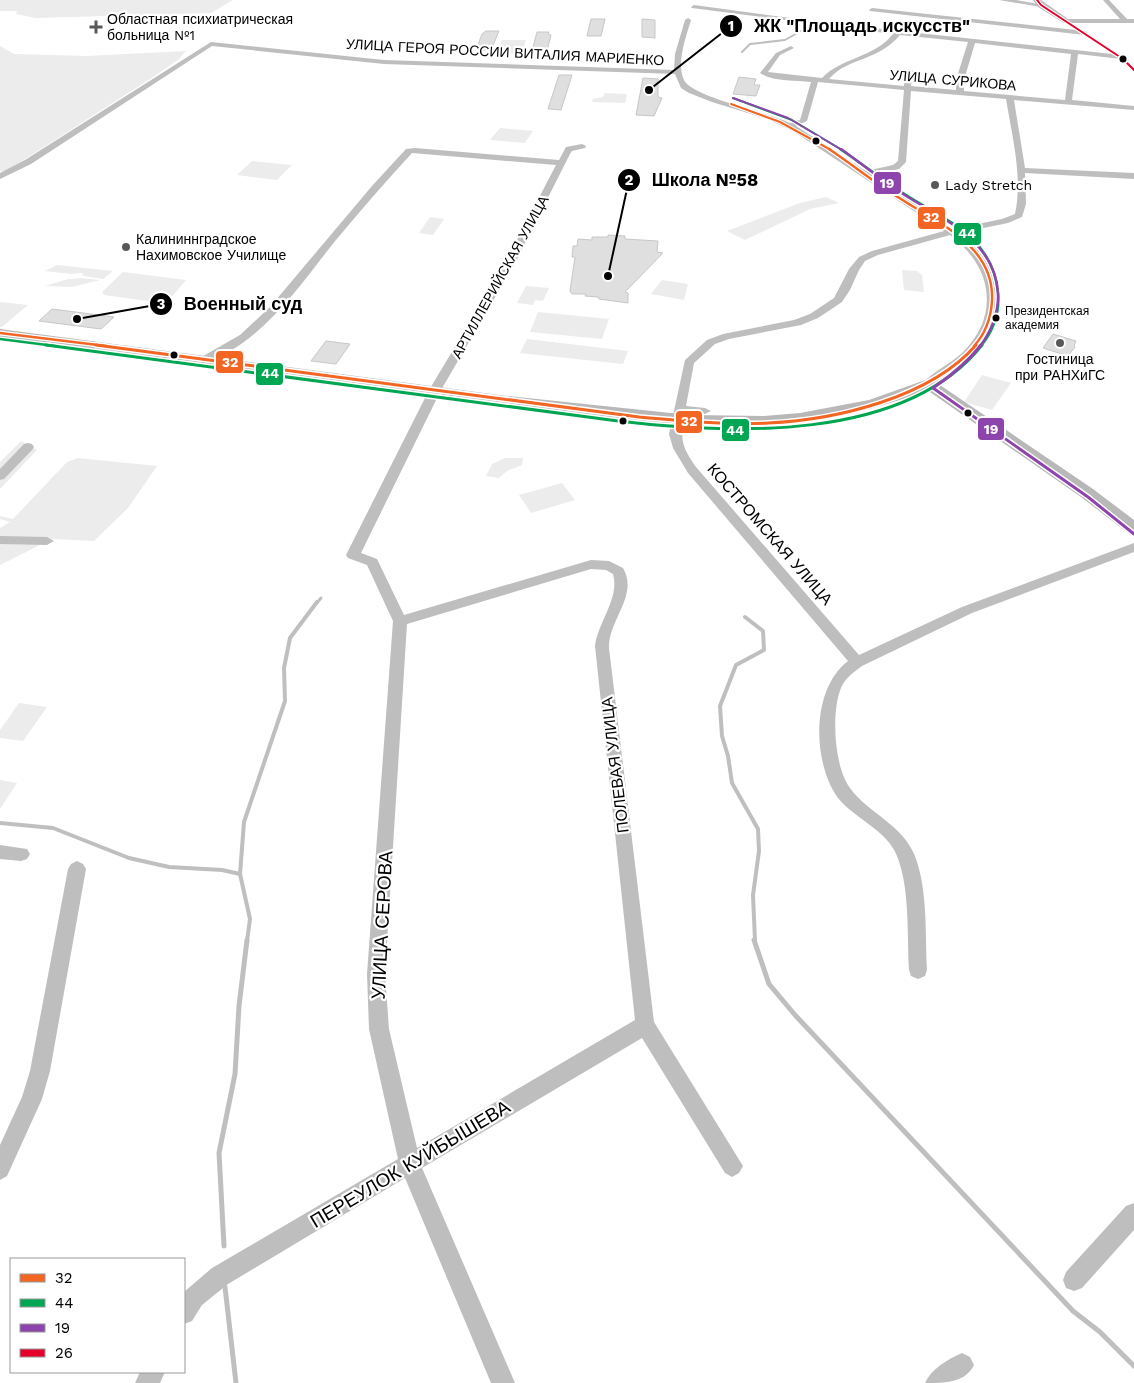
<svg xmlns="http://www.w3.org/2000/svg" width="1134" height="1383" viewBox="0 0 1134 1383" font-family="'Work Sans',sans-serif">
  <style>
    .green { fill: #ececec }
    .lines { fill: none; stroke-linecap: round; stroke-linejoin: round }
    .stream-far3 { stroke: #bfbfbf; stroke-width: 2 }
    .stream-far2 { stroke: #bfbfbf; stroke-width: 3 }
    .stream-far1 { stroke: #bfbfbf; stroke-width: 4 }
    .stream { stroke: #bfbfbf; stroke-width: 5 }
    .building { fill: #dfdfdf; stroke: #c7c7c7 }
    .minor { fill: #bebebe; fill-rule: evenodd }
    .tertiary { fill: #bebebe; fill-rule: evenodd }
    .secondary { fill: #b8b8b8; fill-rule: evenodd }
    .bus-1-far2-casing { stroke: #fff; stroke-width: 4 }
    .bus-1-far1-casing { stroke: #fff; stroke-width: 5 }
    .bus-1-casing { stroke: #fff; stroke-width: 6 }
    .bus-2-far2-casing { stroke: #fff; stroke-width: 4 }
    .bus-2-far1-casing { stroke: #fff; stroke-width: 5 }
    .bus-2-casing { stroke: #fff; stroke-width: 6 }
    .bus-3-far2-casing { stroke: #fff; stroke-width: 4 }
    .bus-3-far1-casing { stroke: #fff; stroke-width: 5 }
    .bus-3-casing { stroke: #fff; stroke-width: 6 }
    .bus-4-casing { stroke: #fff; stroke-width: 4 }
    .bus-1-far2 { stroke: #f26522; stroke-width: 2 }
    .bus-1-far1 { stroke: #f26522; stroke-width: 2.5 }
    .bus-1 { stroke: #f26522; stroke-width: 3 }
    .bus-2-far2 { stroke: #00a651; stroke-width: 2 }
    .bus-2-far1 { stroke: #00a651; stroke-width: 2.5 }
    .bus-2 { stroke: #00a651; stroke-width: 3 }
    .bus-3-far2 { stroke: #8e44ad; stroke-width: 2 }
    .bus-3-far1 { stroke: #8e44ad; stroke-width: 2.5 }
    .bus-3 { stroke: #8e44ad; stroke-width: 3 }
    .bus-4 { stroke: #e4002b; stroke-width: 2 }
    .poi-dot { fill: #595959; stroke: #fff; stroke-width: 2 }
    .bus-dot { fill: #000; stroke: #fff; stroke-width: 2 }
    .labels { text-anchor: middle; dominant-baseline: central; stroke-width: 4.5; stroke-linejoin: round; paint-order: stroke }
    .far-bus-label { font-size: 12px; fill: #000; stroke: #fff; text-anchor: start }
    .far-poi-label { font-size: 14px; fill: #000; stroke: #fff; text-anchor: start }
    .far-street-label { font-size: 14px; fill: #000; stroke: #fff }
    .street-label { font-size: 16px; fill: #000; stroke: #fff }
    .near-street-label { font-size: 19px; fill: #000; stroke: #fff }
    .leader { fill: none; stroke: #000; stroke-width: 2 }
    .callout-dot { fill: #000; stroke: #fff; stroke-width: 2 }
    .mark-label { font-size: 15px; text-anchor: middle; font-weight: bold; fill: #fff }
    .callout-label { font-size: 18px; text-anchor: middle; font-weight: bold; fill: #000; stroke: #fff; stroke-width: 4.5; stroke-linejoin: round; paint-order: stroke }
    .line-badge { stroke: #fff; stroke-width: 2 }
    .badge-label { font-size: 14px; text-anchor: middle; font-weight: bold; fill: #fff }
  </style>
  <rect width="100%" height="100%" fill="#fff"/>
  <g class="green">
    <path d="M 0,0 L 233,0 L 211,13 L 36,18 L 16,14 L 17,11 L 0,11 Z"/>
    <path d="M 502,40 L 526,40 L 522,54 L 497,53 Z"/>
    <path d="M 0,46 L 14,54 L 87,56 L 186,51 L 178,60 L 150,79 L 5,172 L 0,171 Z"/>
    <path d="M 605,93 L 627,94 L 625,103 L 592,102 L 593,99 L 603,97 Z"/>
    <path d="M 500,128 L 533,131 L 525,143 L 490,140 Z"/>
    <path d="M 252,161 L 292,165 L 277,180 L 237,175 Z"/>
    <path d="M 826,197 L 839,203 L 810,209 L 745,240 L 727,231 L 800,203 Z"/>
    <path d="M 430,217 L 444,219 L 433,235 L 419,233 Z"/>
    <path d="M 57,265 L 113,271 L 103,279 L 83,276 L 82,273 L 71,274 L 45,271 Z"/>
    <path d="M 902,270 L 917,271 L 922,275 L 924,292 L 904,290 Z"/>
    <path d="M 123,272 L 186,280 L 170,299 L 162,303 L 104,295 L 102,292 Z"/>
    <path d="M 81,278 L 100,280 L 72,287 L 45,286 L 68,279 Z"/>
    <path d="M 662,280 L 688,284 L 684,300 L 651,294 Z"/>
    <path d="M 526,286 L 549,288 L 543,301 L 535,300 L 533,305 L 517,303 Z"/>
    <path d="M 0,302 L 28,305 L 2,327 L 0,327 Z"/>
    <path d="M 538,312 L 609,319 L 602,339 L 530,332 Z"/>
    <path d="M 527,339 L 628,351 L 623,364 L 520,353 Z"/>
    <path d="M 982,375 L 1011,383 L 992,410 L 964,402 Z"/>
    <path d="M 21,441 L 37,450 L 0,489 L 0,462 Z"/>
    <path d="M 78,458 L 157,466 L 128,508 L 94,541 L 52,539 L 0,565 L 0,528 L 10,522 L 0,519 L 0,516 L 13,519 L 67,462 Z"/>
    <path d="M 505,458 L 523,458 L 522,465 L 507,471 L 499,478 L 486,476 L 492,464 Z"/>
    <path d="M 562,483 L 575,500 L 531,513 L 519,495 Z"/>
    <path d="M 19,703 L 47,707 L 23,741 L 0,738 L 0,730 Z"/>
    <path d="M 0,780 L 17,783 L 0,809 Z"/>
  </g>
  <g class="lines">
    <path class="stream-far3" d="M 742,52 L 750,44 L 785,40 L 806,28"/>
    <path class="stream-far2" d="M 316,604 L 321,598"/>
    <g class="stream-far1">
      <path d="M 745,617 L 763,631 L 764,650 L 736,665 L 720,706 L 722,736 L 728,756 L 732,783 L 758,829 L 759,851 L 753,895 L 755,941"/>
      <path d="M 0,823 L 53,828 L 129,858 L 169,867 L 222,870 L 240,874"/>
      <path d="M 247,941 L 250,919 L 240,874 L 244,822 L 285,701 L 284,668 L 290,638 L 317,602"/>
    </g>
    <g class="stream">
      <path d="M 754,940 L 769,984 L 795,1015 L 1073,1311 L 1100,1332 L 1134,1366"/>
      <path d="M 224,1246 L 219,1153 L 235,1074 L 239,1006 L 247,940"/>
      <path d="M 225,1287 L 236,1383"/>
    </g>
  </g>
  <g class="building">
    <path d="M 591,19 L 605,19 L 601,36 L 587,36 Z"/>
    <path d="M 642,19 L 655,20 L 655,38 L 642,37 Z"/>
    <path d="M 486,31 L 499,31 L 492,48 L 491,50 L 476,50 L 482,34 Z"/>
    <path d="M 537,32 L 549,32 L 548,34 L 551,35 L 547,51 L 532,51 Z"/>
    <path d="M 559,75 L 572,75 L 561,110 L 550,109 L 548,109 Z"/>
    <path d="M 739,77 L 756,79 L 754,85 L 760,85 L 756,96 L 733,94 Z"/>
    <path d="M 643,78 L 658,79 L 658,97 L 662,98 L 654,116 L 636,115 Z"/>
    <path d="M 608,235 L 625,236 L 625,239 L 658,241 L 657,252 L 663,253 L 625,292 L 628,293 L 628,303 L 599,299 L 598,297 L 585,296 L 586,294 L 572,294 L 570,291 L 575,257 L 572,257 L 573,246 L 577,246 L 578,239 L 592,240 L 592,237 L 608,237 Z"/>
    <path d="M 52,309 L 114,317 L 101,329 L 39,321 Z"/>
    <path d="M 1053,334 L 1076,341 L 1074,346 L 1075,347 L 1068,356 L 1043,348 Z"/>
    <path d="M 326,341 L 350,344 L 336,364 L 311,361 Z"/>
  </g>
  <g class="lines">
    <g class="minor">
      <path d="M 999,0 L 1016,0 L 1044,5 L 1041,7 Z"/>
      <path d="M 1103,0 L 1109,0 L 1127,19 L 1134,19 L 1134,23 L 1067,23 L 1064,21 L 1067,19 L 1120,19 Z"/>
      <path d="M 694,5 L 835,24 L 1121,55 L 1124,57 L 1121,59 L 1078,54 L 1072,100 L 1134,106 L 1134,110 L 1014,100 L 1025,168 L 1134,173 L 1134,179 L 1025,173 L 1026,204 L 1022,217 L 1008,223 L 959,233 C 1016,276 1003,334 951,374 C 944,379 934,389 924,386 L 922,384 C 931,373 950,364 962,353 C 1001,315 992,266 950,235 L 878,255 L 865,261 L 859,270 L 850,290 L 842,302 L 818,318 L 801,325 L 729,339 L 715,344 L 694,363 L 686,406 L 705,408 L 711,411 L 705,414 L 685,413 C 680,440 681,445 696,467 L 859,655 L 962,607 L 1134,543 L 1134,552 L 972,613 L 862,666 C 854,672 845,678 841,688 C 831,712 834,767 850,788 C 869,814 902,824 915,856 C 928,891 925,933 927,970 L 925,976 L 918,979 L 911,976 L 909,970 C 907,935 910,888 897,856 C 887,830 855,819 838,798 C 812,762 811,689 848,661 L 688,473 L 673,448 L 669,434 L 685,360 L 707,340 L 723,334 L 794,320 L 810,314 L 834,298 L 849,269 L 859,257 L 872,251 L 944,231 L 793,131 L 767,119 L 712,102 L 689,93 L 681,88 L 675,74 L 384,64 L 212,46 L 31,164 L 0,179 L 0,173 L 25,160 L 211,42 L 384,60 L 674,70 L 675,54 L 685,20 L 688,18 L 691,20 C 686,37 676,63 684,80 C 692,97 770,113 790,123 L 800,120 L 811,82 C 796,80 773,82 760,73 L 776,53 L 791,46 L 794,48 L 780,55 L 768,72 L 822,78 C 842,57 874,58 893,34 L 692,8 L 691,7 ZM 900,35 L 968,42 L 956,80 L 956,90 L 911,86 L 913,71 L 909,69 L 905,71 L 904,86 L 829,79 C 848,57 877,62 900,35 ZM 975,43 L 1071,54 L 1065,100 L 964,91 L 964,80 ZM 818,82 L 904,90 L 898,161 L 893,165 L 866,171 L 796,126 L 807,121 ZM 911,91 L 1006,99 C 1012,136 1023,177 1015,214 L 1002,219 L 953,229 L 872,175 L 899,169 L 906,162 Z"/>
      <path d="M 872,8 L 1085,31 L 1088,33 L 1085,35 L 870,11 L 869,10 Z"/>
      <path d="M 582,144 L 586,146 L 585,148 L 572,151 L 570,154 L 514,265 L 441,390 L 361,553 L 377,559 L 404,615 L 591,560 L 609,561 L 623,568 C 639,595 608,621 609,648 L 654,1022 L 743,1166 L 739,1173 L 732,1177 L 725,1173 L 642,1038 L 422,1168 L 515,1383 L 491,1383 L 405,1178 L 228,1284 L 202,1305 L 192,1321 L 184,1324 L 184,1292 L 212,1268 L 398,1159 L 369,1029 L 367,974 L 393,621 L 367,565 L 348,558 L 346,555 L 429,390 L 504,265 L 556,165 L 412,153 C 386,181 361,210 336,240 C 302,282 259,348 203,362 L 198,359 L 240,335 L 270,307 L 372,186 L 406,149 L 415,148 L 559,160 L 566,147 ZM 591,569 L 606,570 L 613,574 C 620,598 598,622 595,646 L 635,1020 L 417,1148 L 389,1029 L 385,974 L 407,624 Z"/>
      <path d="M 28,443 L 32,444 L 34,447 L 32,450 L 4,479 L 0,480 L 0,469 L 24,444 Z"/>
      <path d="M 0,536 L 47,537 L 54,541 L 47,545 L 0,544 Z"/>
      <path d="M 0,845 L 27,849 L 30,854 L 27,859 L 21,861 L 0,859 Z"/>
      <path d="M 77,861 L 83,864 L 86,869 L 50,1071 L 42,1099 L 7,1176 L 0,1180 L 0,1145 L 22,1097 L 30,1071 L 68,869 L 71,864 Z"/>
      <path d="M 1134,1203 L 1134,1230 L 1082,1288 L 1074,1291 L 1066,1288 L 1063,1280 L 1066,1272 L 1126,1206 Z"/>
      <path d="M 962,1353 L 970,1357 L 974,1365 C 965,1383 945,1383 925,1383 C 931,1369 948,1359 962,1353 Z"/>
      <path d="M 140,1372 L 165,1372 L 160,1383 L 135,1383 Z"/>
    </g>
    <path class="tertiary" d="M 1033,0 L 1041,0 L 1071,21 L 1064,23 L 1038,7 Z"/>
    <path class="secondary" d="M 0,329 L 499,395 L 690,415 L 764,416 L 800,413 L 869,400 L 928,379 L 934,381 L 1093,489 L 1134,520 L 1134,535 L 1128,533 L 1081,497 L 927,390 C 763,456 584,414 415,392 C 277,374 138,356 0,337 Z"/>
    <defs>
      <path id="bus-1-far2" d="M 731,104 L 780,122 L 831,150"/>
      <g id="bus-1-far1">
        <path d="M 829,149 C 853,165 876,184 901,199 C 939,224 995,246 992,301 C 991,317 985,334 974,346"/>
        <path d="M 0,333 L 106,346"/>
      </g>
      <path id="bus-1" d="M 96,345 L 639,417 C 682,421 725,425 768,423 C 835,420 930,398 976,345"/>
      <path id="bus-2-far2" d="M 733,98 L 792,120 L 842,150"/>
      <g id="bus-2-far1">
        <path d="M 840,149 C 861,163 881,179 903,193 C 944,220 993,236 998,293 C 1000,313 993,331 981,346"/>
        <path d="M 0,339 L 55,346"/>
      </g>
      <path id="bus-2" d="M 46,345 L 618,421 C 729,434 904,443 982,345"/>
      <path id="bus-3-far2" d="M 733,98 L 788,118 L 842,150"/>
      <path id="bus-3-far1" d="M 841,149 C 861,163 881,180 903,194 C 942,219 995,240 998,293 C 999,312 991,332 980,346"/>
      <path id="bus-3" d="M 981,345 C 967,363 952,375 933,388 L 1088,497 L 1134,534"/>
      <path id="bus-4" d="M 1037,0 L 1041,5 L 1123,59 L 1134,70"/>
    </defs>
    <use href="#bus-1-far2" class="bus-1-far2-casing"/>
    <use href="#bus-1-far1" class="bus-1-far1-casing"/>
    <use href="#bus-1" class="bus-1-casing"/>
    <use href="#bus-2-far2" class="bus-2-far2-casing"/>
    <use href="#bus-2-far1" class="bus-2-far1-casing"/>
    <use href="#bus-2" class="bus-2-casing"/>
    <use href="#bus-3-far2" class="bus-3-far2-casing"/>
    <use href="#bus-3-far1" class="bus-3-far1-casing"/>
    <use href="#bus-3" class="bus-3-casing"/>
    <use href="#bus-4" class="bus-4-casing"/>
    <use href="#bus-1-far2" class="bus-1-far2"/>
    <use href="#bus-1-far1" class="bus-1-far1"/>
    <use href="#bus-1" class="bus-1"/>
    <use href="#bus-2-far2" class="bus-2-far2"/>
    <use href="#bus-2-far1" class="bus-2-far1"/>
    <use href="#bus-2" class="bus-2"/>
    <use href="#bus-3-far2" class="bus-3-far2"/>
    <use href="#bus-3-far1" class="bus-3-far1"/>
    <use href="#bus-3" class="bus-3"/>
    <use href="#bus-4" class="bus-4"/>
  </g>
  <g class="poi-dot">
    <path d="M93.5 19.5h5v5h5v5h-5v5h-5v-5h-5v-5h5z"/>
    <circle cx="935" cy="185" r="5"/>
    <circle cx="126" cy="247" r="5"/>
    <circle cx="1060" cy="343" r="5"/>
  </g>
  <g class="bus-dot">
    <circle cx="1123" cy="59" r="4.5"/>
    <circle cx="816" cy="141" r="4.5"/>
    <circle cx="996" cy="318" r="4.5"/>
    <circle cx="174" cy="355" r="4.5"/>
    <circle cx="968" cy="413" r="4.5"/>
    <circle cx="623" cy="421" r="4.5"/>
  </g>
  <g class="labels">
    <g class="far-bus-label">
      <text x="1005" y="311">Президентская<tspan x="1005" dy="14">академия</tspan></text>
    </g>
    <g class="far-poi-label">
      <text x="107" y="19">Областная психиатрическая<tspan x="107" dy="16">больница №1</tspan></text>
      <text x="945" y="185">Lady Stretch</text>
      <text x="136" y="239">Калининнградское<tspan x="136" dy="16">Нахимовское Училище</tspan></text>
      <text x="1060" y="359" text-anchor="middle">Гостиница<tspan x="1060" dy="16">при РАНХиГС</tspan></text>
    </g>
    <g class="far-street-label">
      <text transform="translate(505 52) rotate(3)">УЛИЦА ГЕРОЯ РОССИИ ВИТАЛИЯ МАРИЕНКО</text>
      <text transform="translate(953 80) rotate(5)">УЛИЦА СУРИКОВА</text>
      <text transform="translate(500 277) rotate(-61)">АРТИЛЛЕРИЙСКАЯ УЛИЦА</text>
    </g>
    <g class="street-label">
      <text transform="translate(770 534) rotate(49)">КОСТРОМСКАЯ УЛИЦА</text>
      <text transform="translate(615 765) rotate(-97)">ПОЛЕВАЯ УЛИЦА</text>
    </g>
    <g class="near-street-label">
      <text transform="translate(382 925) rotate(-87)">УЛИЦА СЕРОВА</text>
      <text transform="translate(410 1164) rotate(-31)">ПЕРЕУЛОК КУЙБЫШЕВА</text>
    </g>
  </g>
  <path class="leader" d="M649 90L731 26M608 276L629 180M77 319L161 304"/>
  <g class="callout-dot">
    <circle cx="649" cy="90" r="5"/>
    <circle cx="608" cy="276" r="5"/>
    <circle cx="77" cy="319" r="5"/>
    <circle cx="731" cy="26" r="12"/>
    <circle cx="629" cy="180" r="12"/>
    <circle cx="161" cy="304" r="12"/>
  </g>
  <g class="mark-label">
    <text x="731" y="31">1</text>
    <text x="629" y="185">2</text>
    <text x="161" y="309">3</text>
  </g>
  <g class="callout-label">
    <text x="862" y="32">ЖК "Площадь искусств"</text>
    <text x="705" y="186">Школа №58</text>
    <text x="243" y="310">Военный суд</text>
  </g>
  <g class="line-badge">
    <rect x="873" y="171" width="29" height="24" rx="5" fill="#8e44ad"/>
    <rect x="917" y="206" width="29" height="24" rx="5" fill="#f26522"/>
    <rect x="953" y="222" width="29" height="24" rx="5" fill="#00a651"/>
    <rect x="215" y="350" width="29" height="24" rx="5" fill="#f26522"/>
    <rect x="255" y="362" width="29" height="24" rx="5" fill="#00a651"/>
    <rect x="675" y="410" width="28" height="24" rx="5" fill="#f26522"/>
    <rect x="977" y="417" width="28" height="24" rx="5" fill="#8e44ad"/>
    <rect x="721" y="418" width="29" height="24" rx="5" fill="#00a651"/>
  </g>
  <g class="badge-label">
    <text x="887" y="188">19</text>
    <text x="931" y="222">32</text>
    <text x="967" y="238">44</text>
    <text x="230" y="367">32</text>
    <text x="270" y="378">44</text>
    <text x="689" y="426">32</text>
    <text x="991" y="434">19</text>
    <text x="735" y="435">44</text>
  </g>
  <rect x="10" y="1258" width="175" height="115" fill="#ffffff" stroke="#999999"/>
  <rect x="20" y="1274" width="25" height="8" fill="#f26522" stroke="#999999"/>
  <text x="55" y="1283" font-size="15" fill="#000000">32</text>
  <rect x="20" y="1299" width="25" height="8" fill="#00a651" stroke="#999999"/>
  <text x="55" y="1308" font-size="15" fill="#000000">44</text>
  <rect x="20" y="1324" width="25" height="8" fill="#8e44ad" stroke="#999999"/>
  <text x="55" y="1333" font-size="15" fill="#000000">19</text>
  <rect x="20" y="1349" width="25" height="8" fill="#e4002b" stroke="#999999"/>
  <text x="55" y="1358" font-size="15" fill="#000000">26</text>
</svg>
